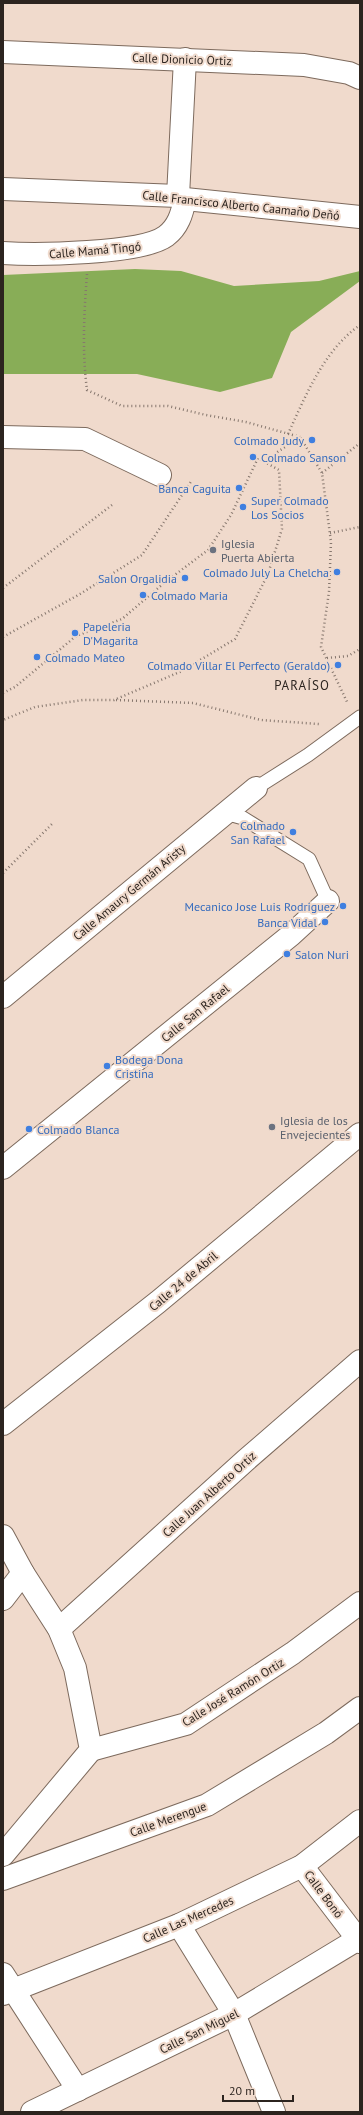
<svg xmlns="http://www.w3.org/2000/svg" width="363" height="2115" viewBox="0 0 363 2115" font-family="'PT Sans',sans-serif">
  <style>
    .forest { fill: #88ad57 }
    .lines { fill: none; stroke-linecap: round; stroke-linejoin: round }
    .lane-casing { stroke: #7d6a5d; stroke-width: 15 }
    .street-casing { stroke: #7d6a5d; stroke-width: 24 }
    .path { stroke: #86776e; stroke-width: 2.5; stroke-dasharray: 1 3; stroke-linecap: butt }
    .lane { stroke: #fff; stroke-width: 13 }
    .street { stroke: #fff; stroke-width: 22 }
    .shop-dot { fill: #3f7fe0; stroke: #f0dacc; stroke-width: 1.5 }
    .worship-dot { fill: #6b7280; stroke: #f0dacc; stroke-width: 1.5 }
    .labels { text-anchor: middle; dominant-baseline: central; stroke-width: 4; stroke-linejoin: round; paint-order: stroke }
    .street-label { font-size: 12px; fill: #2c241f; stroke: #f0dacc }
    .shop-label { font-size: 12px; fill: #366cbe; stroke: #f0dacc; text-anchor: end }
    .worship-label { font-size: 12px; fill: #5b616d; stroke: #f0dacc; text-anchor: start }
    .neighbourhood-label { font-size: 13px; letter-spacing: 1px; fill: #2c241f; stroke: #f0dacc }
  </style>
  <rect width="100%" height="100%" fill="#f0dacc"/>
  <path class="forest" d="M 135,269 L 181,271 L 234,286 L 319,281 L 360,271 L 360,281 L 291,332 L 272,378 L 220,392 L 137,374 L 3,374 L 3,275 Z"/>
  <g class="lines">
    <defs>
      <g id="lane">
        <path d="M 256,788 L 308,755 L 360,717"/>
        <path d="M 225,813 L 243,818 L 309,859 L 328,901"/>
      </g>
      <g id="street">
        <path d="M 3,52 L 304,65 L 349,73 L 360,78"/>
        <path d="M 3,189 L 178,196 L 185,199 L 360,217"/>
        <path d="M 178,196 L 185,59"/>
        <path d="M 3,253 C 35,255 142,254 166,236 C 178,227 182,214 185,199"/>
        <path d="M 3,437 L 85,439 L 160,475"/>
        <path d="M 3,997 L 256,788"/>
        <path d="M 3,1168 L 291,935 L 328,901"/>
        <path d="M 3,1424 L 158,1302 L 360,1134"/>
        <path d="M 3,1536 L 23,1573 L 59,1629 L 75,1668 L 91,1750 L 3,1855"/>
        <path d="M 3,1599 L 23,1573"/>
        <path d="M 59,1629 L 246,1460 L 360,1361"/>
        <path d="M 91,1750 L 186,1724 L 293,1653 L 360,1603"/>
        <path d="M 302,1866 L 360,1942"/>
        <path d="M 3,1879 L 207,1805 L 326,1733 L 360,1708"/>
        <path d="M 179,1925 L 234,2014 L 274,2112"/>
        <path d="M 3,1974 L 78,2090"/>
        <path d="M 3,1994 L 179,1925 L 302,1866 L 360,1821"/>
        <path d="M 32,2112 L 234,2014 L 360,1938"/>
      </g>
    </defs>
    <use href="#lane" class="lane-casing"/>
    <use href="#street" class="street-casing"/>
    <g class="path">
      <path d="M 87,274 C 84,313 82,351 87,390 L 122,406 L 168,406 L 206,415 L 246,422 L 300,437"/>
      <path d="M 288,434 C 306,395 324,350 360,325"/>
      <path d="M 264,461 L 300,437 L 322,473 L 331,542 L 329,592 L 321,647 L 348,704"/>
      <path d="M 322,473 L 360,443"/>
      <path d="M 330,533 L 360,527"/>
      <path d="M 3,588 L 112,505"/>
      <path d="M 3,637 L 80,594 L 142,555 L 192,480"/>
      <path d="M 327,658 L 348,656 L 360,649"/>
      <path d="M 3,693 L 15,687 L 76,636 L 122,619 L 164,583 L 208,550 L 231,515 L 258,458 L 279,470 L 282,529 L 268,574 L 235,639 L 182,671 L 114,700 L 83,700 L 35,707 L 3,720"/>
      <path d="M 116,700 L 193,703 L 261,720 L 319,724"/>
      <path d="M 3,873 L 52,824"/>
    </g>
    <use href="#lane" class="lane"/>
    <use href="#street" class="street"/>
  </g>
  <g class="shop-dot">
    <circle cx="312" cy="440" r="4"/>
    <circle cx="253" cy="457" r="4"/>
    <circle cx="239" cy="488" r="4"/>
    <circle cx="243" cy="507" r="4"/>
    <circle cx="337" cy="572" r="4"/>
    <circle cx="185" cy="578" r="4"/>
    <circle cx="143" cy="595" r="4"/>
    <circle cx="75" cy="633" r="4"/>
    <circle cx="37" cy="657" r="4"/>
    <circle cx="338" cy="665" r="4"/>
    <circle cx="293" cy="832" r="4"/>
    <circle cx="343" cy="906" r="4"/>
    <circle cx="325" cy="922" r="4"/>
    <circle cx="287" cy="954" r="4"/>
    <circle cx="107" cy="1066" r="4"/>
    <circle cx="29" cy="1129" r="4"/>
  </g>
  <g class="worship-dot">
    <circle cx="213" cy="550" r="4"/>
    <circle cx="272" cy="1127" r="4"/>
  </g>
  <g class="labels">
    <g class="street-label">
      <text transform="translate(182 59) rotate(2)">Calle Dionicio Ortiz</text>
      <text transform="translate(241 205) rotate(6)">Calle Francisco Alberto Caamaño Deñó</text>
      <text transform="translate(95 250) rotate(-5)">Calle Mamá Tingó</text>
      <text transform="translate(129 892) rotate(-40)">Calle Amaury Germán Aristy</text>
      <text transform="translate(195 1013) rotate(-39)">Calle San Rafael</text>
      <text transform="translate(183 1281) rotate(-40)">Calle 24 de Abril</text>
      <text transform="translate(209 1494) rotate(-42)">Calle Juan Alberto Ortiz</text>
      <text transform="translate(233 1692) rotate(-32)">Calle José Ramón Ortiz</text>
      <text transform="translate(168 1819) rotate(-20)">Calle Merengue</text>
      <text transform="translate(324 1894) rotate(53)">Calle Bonó</text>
      <text transform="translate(188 1919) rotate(-24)">Calle Las Mercedes</text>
      <text transform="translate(199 2031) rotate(-26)">Calle San Miguel</text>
    </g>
    <g class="shop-label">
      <text x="304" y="440">Colmado Judy</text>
      <text x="261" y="457" text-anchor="start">Colmado Sanson</text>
      <text x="231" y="488">Banca Caguita</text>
      <text x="251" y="500" text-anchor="start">Super Colmado<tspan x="251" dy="14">Los Socios</tspan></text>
      <text x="329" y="572">Colmado July La Chelcha</text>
      <text x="177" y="578">Salon Orgalidia</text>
      <text x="151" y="595" text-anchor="start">Colmado Maria</text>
      <text x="83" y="626" text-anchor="start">Papeleria<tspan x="83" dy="14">D'Magarita</tspan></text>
      <text x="45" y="657" text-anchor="start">Colmado Mateo</text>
      <text x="330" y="665">Colmado Villar El Perfecto (Geraldo)</text>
      <text x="285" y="825">Colmado<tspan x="285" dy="14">San Rafael</tspan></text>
      <text x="335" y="906">Mecanico Jose Luis Rodriguez</text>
      <text x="317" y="922">Banca Vidal</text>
      <text x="295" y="954" text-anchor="start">Salon Nuri</text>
      <text x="115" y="1059" text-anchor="start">Bodega Dona<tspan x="115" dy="14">Cristina</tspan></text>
      <text x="37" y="1129" text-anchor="start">Colmado Blanca</text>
    </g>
    <g class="worship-label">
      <text x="221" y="543">Iglesia<tspan x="221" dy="14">Puerta Abierta</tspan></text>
      <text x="280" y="1120">Iglesia de los<tspan x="280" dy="14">Envejecientes</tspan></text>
    </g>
    <g class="neighbourhood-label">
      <text x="302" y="685">PARAÍSO</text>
    </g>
  </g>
  <rect width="363" height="2115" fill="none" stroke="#2c241f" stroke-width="8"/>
  <path d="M223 2095v6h70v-6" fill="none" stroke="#2c241f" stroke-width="2"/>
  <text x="229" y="2095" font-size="12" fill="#2c241f" stroke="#f0dacc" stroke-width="3" paint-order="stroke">20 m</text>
</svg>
